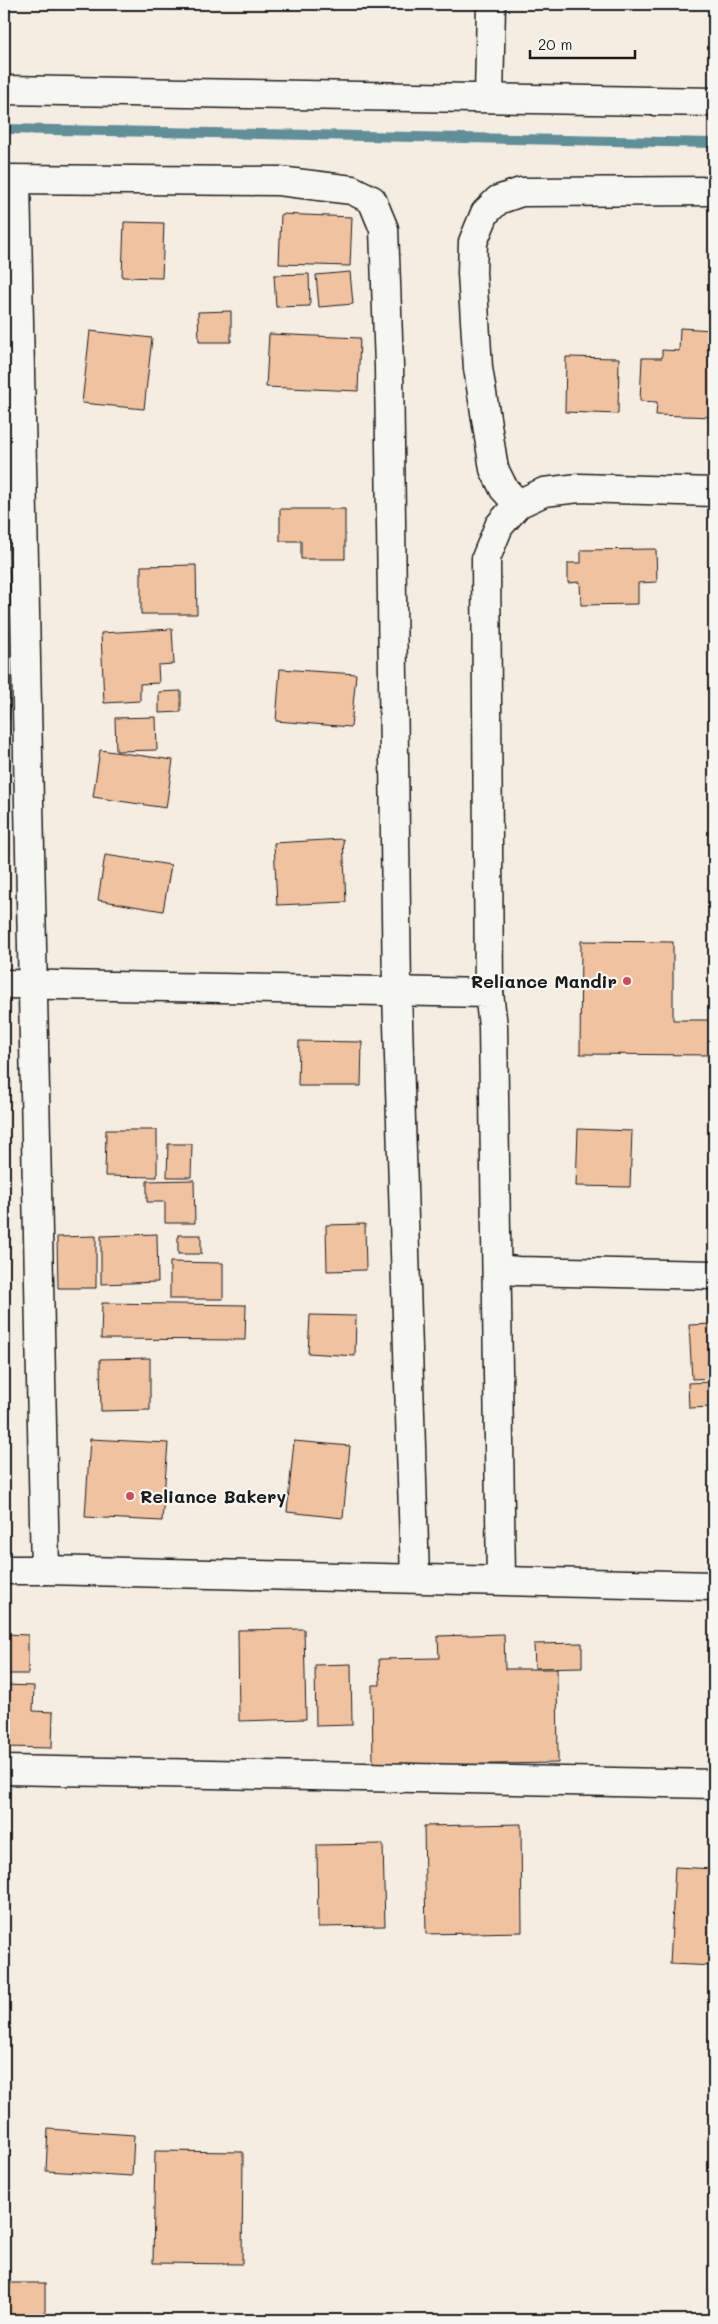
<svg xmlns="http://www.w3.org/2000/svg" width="718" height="2324" viewBox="0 0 718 2324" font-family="Mali,sans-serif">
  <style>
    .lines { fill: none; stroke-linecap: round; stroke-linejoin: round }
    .stream { stroke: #608f9a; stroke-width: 10 }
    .building { fill: #f0c2a0; stroke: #1c1c1c }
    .street-casing { stroke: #1c1c1c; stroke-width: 31 }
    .street { stroke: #f6f6f2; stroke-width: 28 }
    .poi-dot { fill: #d1495b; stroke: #f6f6f2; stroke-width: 2 }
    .labels { text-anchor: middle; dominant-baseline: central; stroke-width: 4.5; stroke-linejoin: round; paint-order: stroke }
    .poi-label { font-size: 18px; font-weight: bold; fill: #1c1c1c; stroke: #f6f6f2; text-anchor: end }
  </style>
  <rect width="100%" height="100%" fill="#f5ece2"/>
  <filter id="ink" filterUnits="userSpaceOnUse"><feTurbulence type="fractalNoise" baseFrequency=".02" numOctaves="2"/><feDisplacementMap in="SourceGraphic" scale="10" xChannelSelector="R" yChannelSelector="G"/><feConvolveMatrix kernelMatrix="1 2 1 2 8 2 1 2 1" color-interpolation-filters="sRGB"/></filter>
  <g filter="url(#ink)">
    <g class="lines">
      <path class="stream" d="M 4,129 L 714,143"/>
    </g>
    <g class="building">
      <path d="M 281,214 L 352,217 L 350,266 L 279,264 Z"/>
      <path d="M 124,222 L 164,223 L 162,278 L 122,277 Z"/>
      <path d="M 350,272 L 353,304 L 319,307 L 316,275 Z"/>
      <path d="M 309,274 L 310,306 L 276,307 L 274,275 Z"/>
      <path d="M 231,311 L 231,342 L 199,342 L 198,312 Z"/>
      <path d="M 680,328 L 712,330 L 711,348 L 714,348 L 714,417 L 656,415 L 657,402 L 640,401 L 642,358 L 662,358 L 662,350 L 679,351 Z"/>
      <path d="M 90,331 L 152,338 L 144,409 L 82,403 Z"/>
      <path d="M 269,334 L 360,338 L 358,391 L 266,387 Z"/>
      <path d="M 566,357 L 619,358 L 618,414 L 565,412 Z"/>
      <path d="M 280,509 L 345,509 L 345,559 L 301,559 L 301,541 L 280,541 Z"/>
      <path d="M 656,549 L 657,582 L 638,583 L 638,604 L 581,605 L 580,582 L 568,583 L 568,563 L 581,563 L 581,550 Z"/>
      <path d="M 196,565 L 197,614 L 141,614 L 141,566 Z"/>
      <path d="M 172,629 L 174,664 L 158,665 L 159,683 L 140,684 L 140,701 L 104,703 L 101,633 Z"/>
      <path d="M 280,669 L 356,674 L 351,727 L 276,721 Z"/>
      <rect x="4" y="681" width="5" height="38"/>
      <path d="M 181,691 L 181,712 L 159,713 L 159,692 Z"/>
      <path d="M 156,717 L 157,750 L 116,751 L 115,718 Z"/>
      <path d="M 100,750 L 173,760 L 166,808 L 93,797 Z"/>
      <path d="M 343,839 L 346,902 L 277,905 L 274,843 Z"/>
      <path d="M 105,855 L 171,865 L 163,911 L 98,900 Z"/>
      <path d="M 581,941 L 673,942 L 673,1020 L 714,1020 L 714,1055 L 580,1054 Z"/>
      <path d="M 299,1041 L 362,1042 L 361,1086 L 298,1086 Z"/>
      <path d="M 578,1129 L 632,1131 L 630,1187 L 576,1186 Z"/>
      <path d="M 106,1130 L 157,1130 L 157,1177 L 105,1176 Z"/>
      <path d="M 168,1144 L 192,1144 L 191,1177 L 167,1177 Z"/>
      <path d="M 194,1180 L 195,1223 L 165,1223 L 165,1202 L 147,1202 L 147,1181 Z"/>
      <path d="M 365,1224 L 366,1270 L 327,1271 L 326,1225 Z"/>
      <path d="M 157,1234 L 158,1282 L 101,1284 L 101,1236 Z"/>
      <rect x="178" y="1235" width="23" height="19"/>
      <path d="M 96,1236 L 96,1288 L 58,1288 L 57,1237 Z"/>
      <path d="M 170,1262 L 223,1263 L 223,1299 L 170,1299 Z"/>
      <path d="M 102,1303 L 246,1305 L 245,1340 L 101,1339 Z"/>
      <path d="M 310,1315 L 356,1316 L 355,1356 L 308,1353 Z"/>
      <path d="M 714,1324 L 714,1378 L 692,1379 L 689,1325 Z"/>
      <path d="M 150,1358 L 150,1410 L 101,1411 L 100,1359 Z"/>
      <path d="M 714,1382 L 714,1407 L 689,1408 L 688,1383 Z"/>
      <path d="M 90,1439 L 168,1443 L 162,1521 L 85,1517 Z"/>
      <path d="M 294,1441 L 350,1446 L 343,1518 L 287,1512 Z"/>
      <path d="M 304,1629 L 306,1719 L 239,1721 L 238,1630 Z"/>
      <path d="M 4,1634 L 28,1635 L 28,1674 L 4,1674 Z"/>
      <path d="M 504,1634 L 505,1669 L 557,1669 L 558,1763 L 373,1766 L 372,1685 L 380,1685 L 379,1659 L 439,1658 L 438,1636 Z"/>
      <path d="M 582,1643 L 582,1667 L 535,1668 L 534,1644 Z"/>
      <path d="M 351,1664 L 352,1725 L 316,1726 L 315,1665 Z"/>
      <path d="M 4,1685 L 34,1686 L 33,1711 L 53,1712 L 52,1748 L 4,1747 Z"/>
      <path d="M 521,1824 L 522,1932 L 426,1934 L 424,1826 Z"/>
      <path d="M 383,1844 L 385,1926 L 318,1927 L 317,1845 Z"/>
      <path d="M 675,1867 L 714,1869 L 714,1966 L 670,1964 Z"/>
      <path d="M 48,2129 L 134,2135 L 132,2176 L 46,2171 Z"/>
      <path d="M 155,2151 L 243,2152 L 242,2264 L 153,2263 Z"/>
      <rect x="4" y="2283" width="41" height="37"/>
    </g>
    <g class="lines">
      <defs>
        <g id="street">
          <path d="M 4,90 L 714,102"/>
          <path d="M 489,97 L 491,4"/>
          <path d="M 4,179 L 279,181 L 352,190 L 372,200 L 384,229 L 389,366 L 397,991 L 415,1578"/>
          <path d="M 16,180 L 45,1570"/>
          <path d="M 518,504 L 504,489 L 494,469 L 478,368 L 472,273 L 473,242 L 485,213 L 498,200 L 521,192 L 714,191"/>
          <path d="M 4,984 L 489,993 L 493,1026 L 501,1580"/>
          <path d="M 489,993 L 486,558 L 499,526 L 518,504 L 544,492 L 579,488 L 714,492"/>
          <path d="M 497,1269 L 518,1271 L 714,1275"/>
          <path d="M 4,1570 L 45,1570 L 714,1586"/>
          <path d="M 4,1770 L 714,1784"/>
        </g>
      </defs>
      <use href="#street" class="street-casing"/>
      <use href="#street" class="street"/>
    </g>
  </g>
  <g class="poi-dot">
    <circle cx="627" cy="981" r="5"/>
    <circle cx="130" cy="1496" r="5"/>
  </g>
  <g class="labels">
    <g class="poi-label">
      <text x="617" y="981">Reliance Mandir</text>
      <text x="140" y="1496" text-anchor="start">Reliance Bakery</text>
    </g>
  </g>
  <rect width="718" height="2324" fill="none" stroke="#f6f6f2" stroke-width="20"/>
  <rect x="10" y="10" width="698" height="2304" fill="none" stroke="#1c1c1c" stroke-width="2" filter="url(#ink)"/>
  <path d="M530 50v8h105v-8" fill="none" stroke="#1c1c1c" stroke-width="2.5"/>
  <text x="538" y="50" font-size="15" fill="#1c1c1c" stroke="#f6f6f2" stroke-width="4" paint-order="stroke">20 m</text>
</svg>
